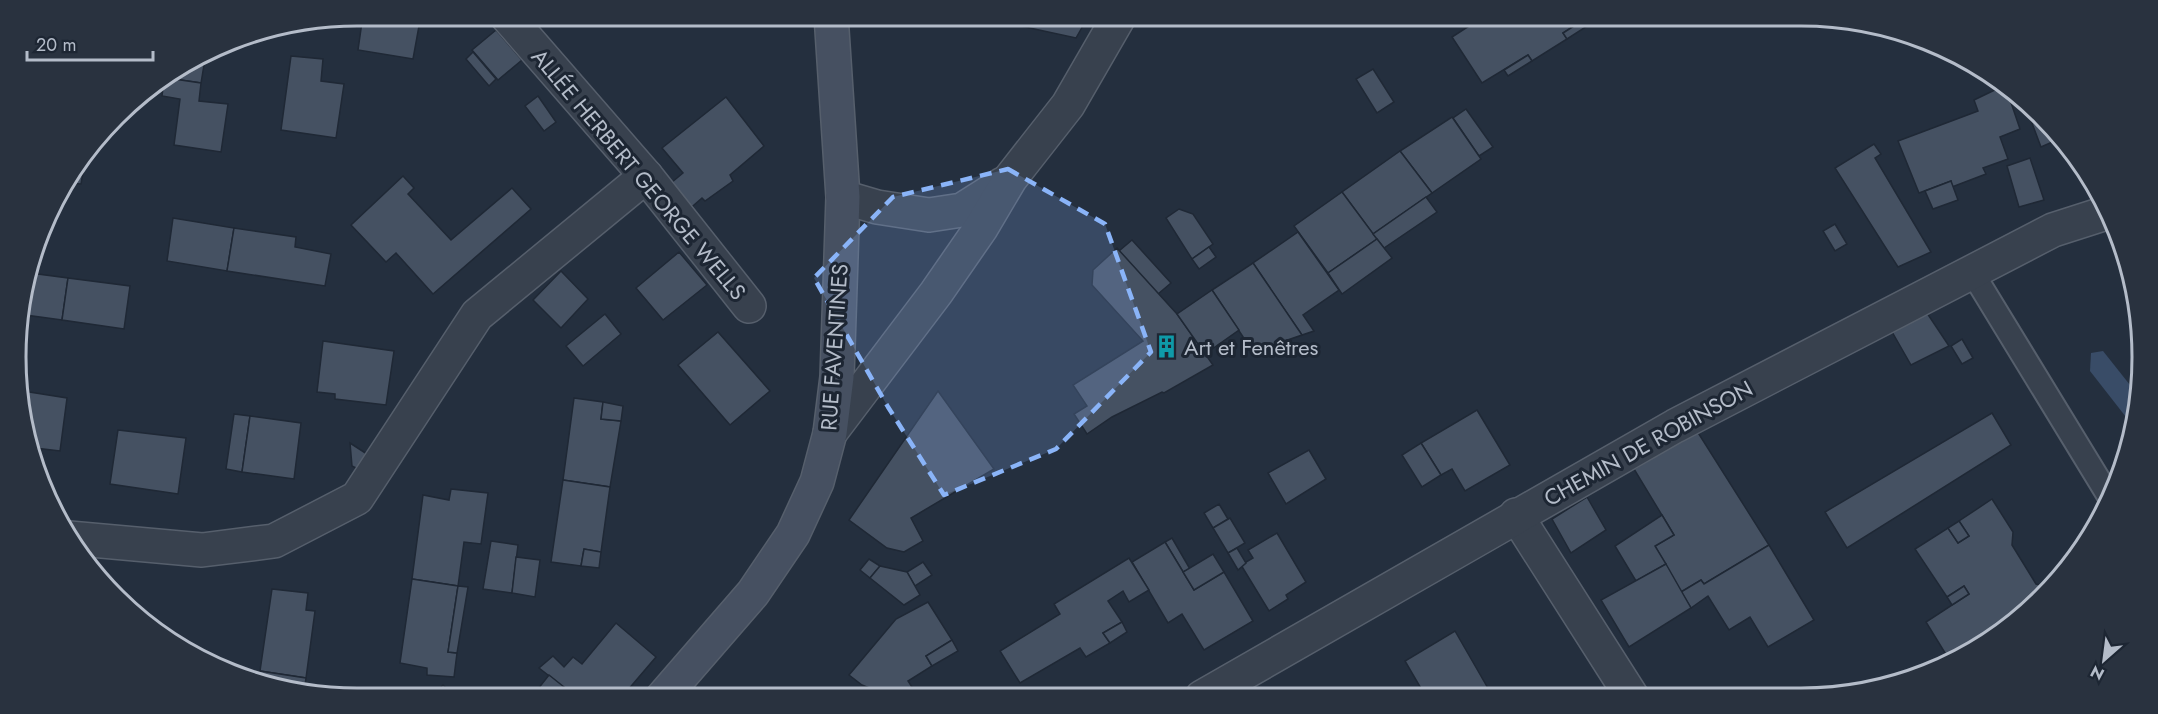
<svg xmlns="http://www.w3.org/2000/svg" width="2158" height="714" viewBox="0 0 2158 714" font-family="Jost,sans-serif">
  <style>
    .water { fill: #394c67 }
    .building { fill: #455162; stroke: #1f2835; stroke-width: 1.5 }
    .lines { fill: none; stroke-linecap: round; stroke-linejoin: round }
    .lane-casing { stroke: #565f6c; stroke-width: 26 }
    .street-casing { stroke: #565f6c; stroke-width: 36 }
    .secondary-casing { stroke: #565f6c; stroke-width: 36 }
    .lane { stroke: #38414e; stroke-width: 22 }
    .street { stroke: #38414e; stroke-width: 33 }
    .secondary { stroke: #465061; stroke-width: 33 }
    .marked { fill: #8ab4f8; fill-opacity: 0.2; stroke: #8ab4f8; stroke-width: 4.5; stroke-dasharray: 12 8; stroke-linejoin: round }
    .labels { text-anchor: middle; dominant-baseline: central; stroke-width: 6; stroke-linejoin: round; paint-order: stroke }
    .street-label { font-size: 22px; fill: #b4bcc9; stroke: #1d2633 }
    .poi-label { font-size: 22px; fill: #b4bcc9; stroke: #1d2633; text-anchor: start }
    .rim { fill: none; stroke: #b4bcc9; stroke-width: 3 }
  </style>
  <rect width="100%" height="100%" fill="#242f3e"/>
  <path class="water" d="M 2103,351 L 2130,385 L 2135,397 L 2133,426 L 2090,371 L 2091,353 Z"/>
  <g class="building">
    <path d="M 363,15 L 421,15 L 413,59 L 358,50 Z"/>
    <path d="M 970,15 L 1089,15 L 1076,38 Z"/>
    <path d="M 1486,15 L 1505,15 L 1510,23 L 1523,15 L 1591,15 L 1563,33 L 1567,39 L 1532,61 L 1528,55 L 1482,83 L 1452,37 Z"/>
    <path d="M 1588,17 L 1592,23 L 1567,39 L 1563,33 Z"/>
    <path d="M 496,30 L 522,60 L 498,80 L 472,50 Z"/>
    <path d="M 473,52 L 496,79 L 489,86 L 466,59 Z"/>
    <path d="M 1528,55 L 1532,61 L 1508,76 L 1504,70 Z"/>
    <path d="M 291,56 L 323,59 L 321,81 L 344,84 L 336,138 L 281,130 Z"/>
    <path d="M 190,64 L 204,65 L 201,83 L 167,78 Z"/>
    <path d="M 1373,69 L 1394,102 L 1377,113 L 1356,79 Z"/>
    <path d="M 167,78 L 201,83 L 199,101 L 228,104 L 221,152 L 174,145 L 180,99 L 162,96 L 164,80 Z"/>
    <path d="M 2005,85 L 2009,85 L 2021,99 L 2011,102 Z"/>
    <path d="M 2005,85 L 2020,129 L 2000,137 L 2008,159 L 1983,168 L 1986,174 L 1952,187 L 1951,181 L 1919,193 L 1898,141 L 1978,111 L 1974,100 Z"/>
    <path d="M 538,96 L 556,122 L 544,131 L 525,106 Z"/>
    <path d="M 726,97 L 764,146 L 730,175 L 733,181 L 705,201 L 702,198 L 686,212 L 665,188 L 683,173 L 662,148 Z"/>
    <path d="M 2024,102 L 2057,140 L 2041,147 Z"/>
    <path d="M 1466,109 L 1493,147 L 1479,156 L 1453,118 Z"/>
    <path d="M 1452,117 L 1481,159 L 1432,193 L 1400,151 Z"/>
    <path d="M 1874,144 L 1881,154 L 1875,158 L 1931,252 L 1898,267 L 1835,168 Z"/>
    <path d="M 1400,151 L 1432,193 L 1373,234 L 1342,192 Z"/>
    <path d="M 2030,158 L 2044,200 L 2019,207 L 2007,166 Z"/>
    <path d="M 85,161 L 81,184 L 68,183 Z"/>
    <path d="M 403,176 L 414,188 L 408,194 L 451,240 L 512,188 L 531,209 L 433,294 L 396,253 L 386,262 L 351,225 Z"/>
    <path d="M 1951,181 L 1958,200 L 1933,209 L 1925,191 Z"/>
    <path d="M 1342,192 L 1377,239 L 1328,273 L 1294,226 Z"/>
    <path d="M 1426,197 L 1437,212 L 1384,248 L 1373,234 Z"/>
    <path d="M 1179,209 L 1193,214 L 1213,244 L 1192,259 L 1166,218 Z"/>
    <path d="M 173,218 L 234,228 L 227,271 L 167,261 Z"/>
    <path d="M 1835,224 L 1847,244 L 1835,251 L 1823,231 Z"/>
    <path d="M 234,228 L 296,237 L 295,247 L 331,254 L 325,286 L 227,271 Z"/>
    <path d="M 1298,232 L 1339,290 L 1303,315 L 1314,331 L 1302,335 L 1253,263 Z"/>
    <path d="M 1377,239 L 1392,258 L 1342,294 L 1328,273 Z"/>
    <path d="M 1132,240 L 1171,283 L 1158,294 L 1119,251 Z"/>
    <path d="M 1209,247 L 1216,257 L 1199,269 L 1192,259 Z"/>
    <path d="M 1117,248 L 1177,314 L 1213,365 L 1164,393 L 1162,392 L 1112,417 L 1087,434 L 1074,414 L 1087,406 L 1073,385 L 1143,341 L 1092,285 L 1093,270 Z"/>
    <path d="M 679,252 L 707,285 L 663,320 L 636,288 Z"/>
    <path d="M 1253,263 L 1302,335 L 1253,352 L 1212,290 Z"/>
    <path d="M 561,271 L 588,299 L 561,328 L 533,300 Z"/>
    <path d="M 30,273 L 68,278 L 62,320 L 18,314 Z"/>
    <path d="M 68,278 L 130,286 L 124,329 L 62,320 Z"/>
    <path d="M 1212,290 L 1239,330 L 1205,354 L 1177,314 Z"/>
    <path d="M 1927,313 L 1949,346 L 1911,365 L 1891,330 Z"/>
    <path d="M 605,314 L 621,334 L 583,366 L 566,346 Z"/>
    <path d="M 718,332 L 770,391 L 730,425 L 678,365 Z"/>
    <path d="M 1962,339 L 1973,358 L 1962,364 L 1951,346 Z"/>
    <path d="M 323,341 L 394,351 L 386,405 L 335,399 L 335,394 L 317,392 Z"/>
    <path d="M 23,391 L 67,398 L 60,451 L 27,447 Z"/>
    <path d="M 938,391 L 994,469 L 911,518 L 923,541 L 904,552 L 887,548 L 849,520 Z"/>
    <path d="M 574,398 L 603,402 L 601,419 L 621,421 L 610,487 L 563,480 Z"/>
    <path d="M 603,402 L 623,406 L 621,421 L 601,419 Z"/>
    <path d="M 1477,410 L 1510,465 L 1465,491 L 1452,469 L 1441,475 L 1421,443 Z"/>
    <path d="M 1992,413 L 2011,445 L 1847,548 L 1825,512 Z"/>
    <path d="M 234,414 L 250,416 L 242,472 L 226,469 Z"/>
    <path d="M 250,416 L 301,423 L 294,479 L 242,472 Z"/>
    <path d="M 118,430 L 186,438 L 178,494 L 110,484 Z"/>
    <path d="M 1697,431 L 1769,545 L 1704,584 L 1701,580 L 1681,592 L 1655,546 L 1674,535 L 1634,469 Z"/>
    <path d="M 350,443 L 370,456 L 358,469 L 352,466 Z"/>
    <path d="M 1421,443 L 1441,475 L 1422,487 L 1402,455 Z"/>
    <path d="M 1309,450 L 1326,479 L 1286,504 L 1268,473 Z"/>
    <path d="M 563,480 L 610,487 L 601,552 L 584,549 L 581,566 L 551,562 Z"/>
    <path d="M 451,489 L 488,493 L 481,544 L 464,542 L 458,586 L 412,579 L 423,495 L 449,500 Z"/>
    <path d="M 1587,497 L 1606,530 L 1571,553 L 1552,519 Z"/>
    <path d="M 1992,499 L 2013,532 L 2012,545 L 2036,584 L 2049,587 L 2027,614 L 1950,661 L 1926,622 L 1969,594 L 1964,586 L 1947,597 L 1915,549 L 1948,528 L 1958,543 L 1969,536 L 1959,521 Z"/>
    <path d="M 1219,504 L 1228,519 L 1213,528 L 1204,513 Z"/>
    <path d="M 1662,515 L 1674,535 L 1655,546 L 1666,564 L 1636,581 L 1615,546 Z"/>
    <path d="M 1230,518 L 1245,543 L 1228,553 L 1213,528 Z"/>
    <path d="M 1959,521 L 1969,536 L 1958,543 L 1948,528 Z"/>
    <path d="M 1277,533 L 1306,582 L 1286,595 L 1288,599 L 1269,611 L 1241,565 L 1253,558 L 1248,550 Z"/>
    <path d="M 1172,538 L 1190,569 L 1183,572 L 1165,542 Z"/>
    <path d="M 491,541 L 518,545 L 512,593 L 483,589 Z"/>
    <path d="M 1165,542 L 1194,590 L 1224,572 L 1253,621 L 1204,650 L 1182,614 L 1168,623 L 1132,562 Z"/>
    <path d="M 1769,545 L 1814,620 L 1768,647 L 1750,617 L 1729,630 L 1708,596 L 1691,608 L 1681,592 L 1701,580 L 1704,584 Z"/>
    <path d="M 1237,548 L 1246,563 L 1238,570 L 1228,553 Z"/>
    <path d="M 584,549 L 601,552 L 599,568 L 581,566 Z"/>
    <path d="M 1213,554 L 1224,572 L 1194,590 L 1183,572 Z"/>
    <path d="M 516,557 L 540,560 L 535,597 L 512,593 Z"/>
    <path d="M 1129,558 L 1149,590 L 1129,602 L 1123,591 L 1108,601 L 1122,622 L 1103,633 L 1110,643 L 1086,657 L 1080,648 L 1020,683 L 1000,651 L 1060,614 L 1054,604 Z"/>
    <path d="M 869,559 L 880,566 L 870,578 L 860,570 Z"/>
    <path d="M 923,562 L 932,575 L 915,586 L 907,572 Z"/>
    <path d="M 1666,564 L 1691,608 L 1629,647 L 1601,600 Z"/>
    <path d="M 880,566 L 907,572 L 920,595 L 904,605 L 870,578 Z"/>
    <path d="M 412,579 L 458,586 L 448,652 L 457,653 L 454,677 L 427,675 L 427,668 L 400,663 Z"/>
    <path d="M 458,586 L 468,587 L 457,653 L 448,652 Z"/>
    <path d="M 1964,586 L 1969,594 L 1952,605 L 1947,597 Z"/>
    <path d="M 272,589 L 308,593 L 306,610 L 315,611 L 306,678 L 260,671 Z"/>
    <path d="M 928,602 L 952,640 L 926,656 L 932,666 L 908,681 L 912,687 L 898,696 L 895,691 L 884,694 L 862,685 L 849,675 L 896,619 Z"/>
    <path d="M 1122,622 L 1127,632 L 1110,643 L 1103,633 Z"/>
    <path d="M 616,623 L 656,657 L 621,698 L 579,699 L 539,668 L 553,656 L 564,667 L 573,657 L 582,664 Z"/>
    <path d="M 1455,631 L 1493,697 L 1426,697 L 1405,661 Z"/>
    <path d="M 952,640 L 958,651 L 932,666 L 926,656 Z"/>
    <path d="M 260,671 L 306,678 L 304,692 L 269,687 L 259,683 Z"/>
    <path d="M 549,675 L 579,699 L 530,699 Z"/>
    <path d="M 443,685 L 457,699 L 430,699 Z"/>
  </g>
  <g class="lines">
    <defs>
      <path id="lane" d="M 1972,272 L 2110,498"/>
      <g id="street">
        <path d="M 506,15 L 646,176 L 749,306"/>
        <path d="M 843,197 L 877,207 L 929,215 L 962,210 L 1003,184"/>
        <path d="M 830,433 L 936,293 L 981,228 L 1010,179 L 1068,105 L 1120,15"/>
        <path d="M 1516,515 L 1632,697"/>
        <path d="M 69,538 L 202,550 L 274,541 L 357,498 L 477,315 L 646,176"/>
        <path d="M 1202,697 L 1675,426 L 2053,230 L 2106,213"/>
      </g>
      <path id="secondary" d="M 662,698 L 753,593 L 793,534 L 817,482 L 830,433 L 837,377 L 843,197 L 831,15"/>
    </defs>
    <use href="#lane" class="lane-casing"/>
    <use href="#street" class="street-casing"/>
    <use href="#secondary" class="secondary-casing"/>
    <use href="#lane" class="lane"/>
    <use href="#street" class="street"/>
    <use href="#secondary" class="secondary"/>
  </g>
  <path class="marked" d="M 1008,169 L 1105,224 L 1151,352 L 1056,449 L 944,495 L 888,407 L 814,278 L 893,197 Z"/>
  <defs>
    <symbol id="building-bare" viewBox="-9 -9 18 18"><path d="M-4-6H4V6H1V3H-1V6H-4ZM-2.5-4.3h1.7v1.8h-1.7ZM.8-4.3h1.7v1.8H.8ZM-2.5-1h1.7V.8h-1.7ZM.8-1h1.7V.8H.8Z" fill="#0f9aa8" stroke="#1d2633" stroke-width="2.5" paint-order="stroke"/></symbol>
  </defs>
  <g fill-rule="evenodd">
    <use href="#building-bare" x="1150" y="330" width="33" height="33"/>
  </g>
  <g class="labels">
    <g class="street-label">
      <text transform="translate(639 174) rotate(50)">ALLÉE HERBERT GEORGE WELLS</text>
      <text transform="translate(834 347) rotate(-86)">RUE FAVENTINES</text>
      <text transform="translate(1648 443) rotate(-29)">CHEMIN DE ROBINSON</text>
    </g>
    <g class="poi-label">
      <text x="1184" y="347">Art et Fenêtres</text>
    </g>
  </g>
  <path d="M0 0H2158V714H0ZM357 26H1801A331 331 0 0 1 2132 357V357A331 331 0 0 1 1801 688H357A331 331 0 0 1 26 357V357A331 331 0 0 1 357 26Z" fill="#29323f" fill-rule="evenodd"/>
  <path class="rim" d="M357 26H1801A331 331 0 0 1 2132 357V357A331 331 0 0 1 1801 688H357A331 331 0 0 1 26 357V357A331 331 0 0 1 357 26Z"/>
  <g transform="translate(2104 660) rotate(208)" stroke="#1d2633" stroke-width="4.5" paint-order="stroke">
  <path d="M0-4.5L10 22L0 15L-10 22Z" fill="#b4bcc9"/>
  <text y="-9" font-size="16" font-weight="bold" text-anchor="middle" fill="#b4bcc9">N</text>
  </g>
  <path d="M27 51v9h126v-9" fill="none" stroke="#b4bcc9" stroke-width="3"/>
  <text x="36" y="51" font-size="18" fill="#b4bcc9" stroke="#1d2633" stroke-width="4.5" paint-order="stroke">20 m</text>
</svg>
